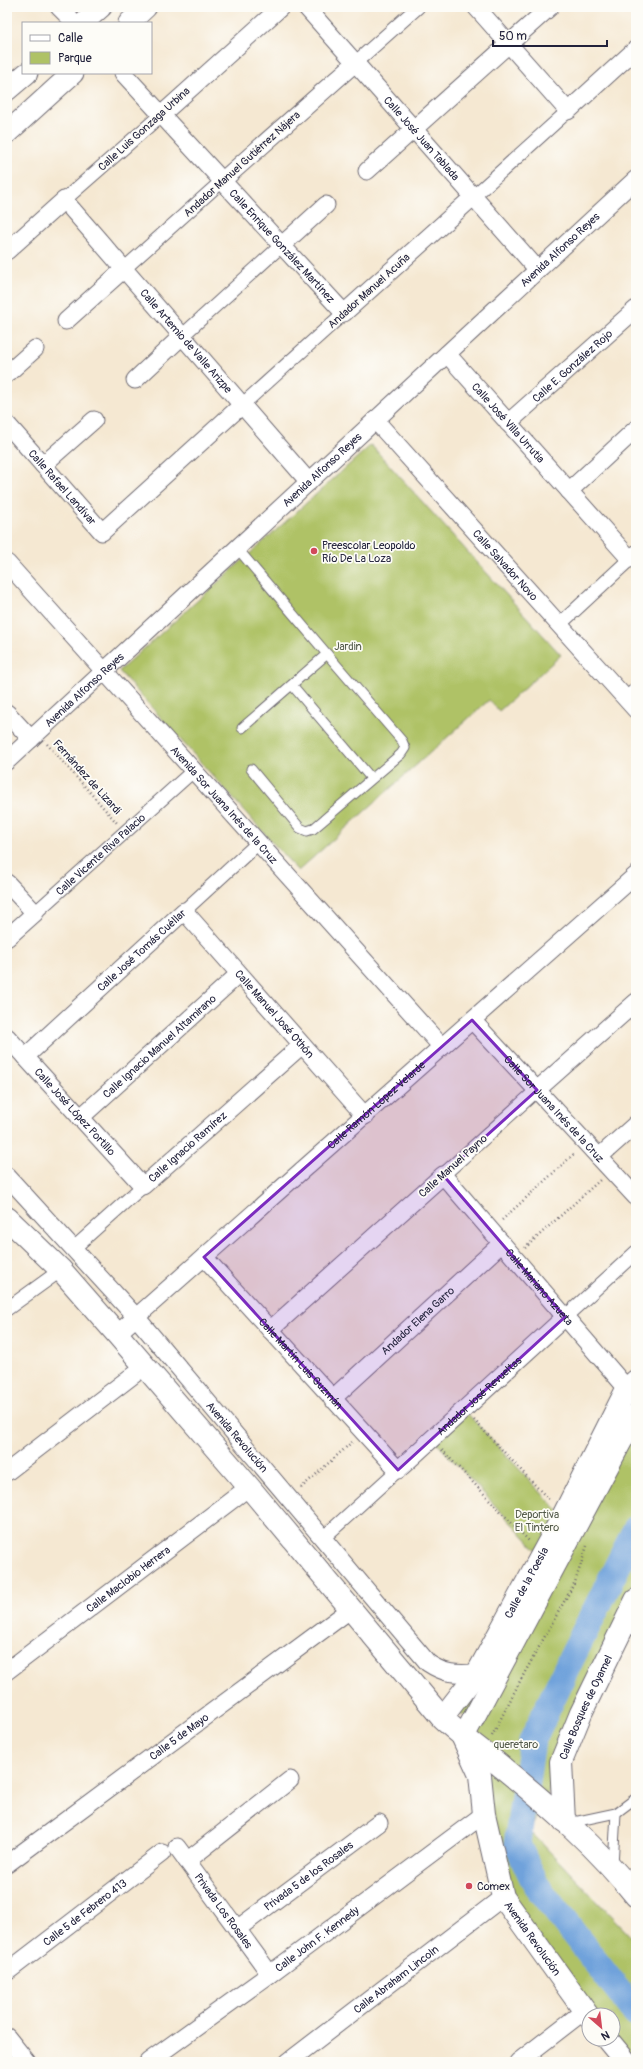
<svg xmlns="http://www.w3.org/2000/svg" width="643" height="2069" viewBox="0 0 643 2069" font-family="Pangolin,sans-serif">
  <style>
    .green { fill: #afc266; stroke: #687250 }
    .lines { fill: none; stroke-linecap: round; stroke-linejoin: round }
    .river { stroke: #70a2db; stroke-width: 27 }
    .service-casing { stroke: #6c6770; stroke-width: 11 }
    .pedestrian-casing { stroke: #6c6770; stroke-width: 15 }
    .minor-casing { stroke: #6c6770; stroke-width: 19 }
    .tertiary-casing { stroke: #6c6770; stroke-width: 23 }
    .secondary-casing { stroke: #6c6770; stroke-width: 24 }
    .path { stroke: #6c6770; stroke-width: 2.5; stroke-dasharray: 1 3; stroke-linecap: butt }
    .service { stroke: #fff; stroke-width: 9 }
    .pedestrian { stroke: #fff; stroke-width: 13 }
    .minor { stroke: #fff; stroke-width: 17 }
    .tertiary { stroke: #fff; stroke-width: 21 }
    .secondary { stroke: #fff; stroke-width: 22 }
    .marked { fill: #7b2cbf; fill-opacity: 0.2; stroke: #7b2cbf; stroke-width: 3; stroke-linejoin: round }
    .poi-dot { fill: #d1495b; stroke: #fdfcf7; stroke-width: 1.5 }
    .labels { text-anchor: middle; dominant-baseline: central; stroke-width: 3.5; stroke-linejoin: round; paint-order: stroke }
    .street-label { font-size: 11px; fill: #22223b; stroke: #fdfcf7 }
    .poi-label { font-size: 11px; fill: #22223b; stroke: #fdfcf7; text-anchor: start }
    .park-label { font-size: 11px; fill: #535a4a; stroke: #fdfcf7 }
  </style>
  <rect width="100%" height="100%" fill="#fdfcf7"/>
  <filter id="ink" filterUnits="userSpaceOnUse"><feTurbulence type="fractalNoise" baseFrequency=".025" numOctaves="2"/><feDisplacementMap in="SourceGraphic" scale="8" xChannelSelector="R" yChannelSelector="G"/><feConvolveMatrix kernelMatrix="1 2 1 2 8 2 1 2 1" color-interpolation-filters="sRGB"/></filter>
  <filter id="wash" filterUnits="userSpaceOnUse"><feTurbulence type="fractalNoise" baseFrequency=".012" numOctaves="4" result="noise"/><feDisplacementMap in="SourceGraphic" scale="16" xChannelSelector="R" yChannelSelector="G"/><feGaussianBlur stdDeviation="0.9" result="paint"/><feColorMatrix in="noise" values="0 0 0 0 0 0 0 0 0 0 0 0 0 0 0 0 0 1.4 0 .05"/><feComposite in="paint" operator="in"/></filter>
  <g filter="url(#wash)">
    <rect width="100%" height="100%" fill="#f5e8d2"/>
    <g class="green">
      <path d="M 371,445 L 561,655 L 499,711 L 489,700 L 298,871 L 119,671 Z"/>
      <path d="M 631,1393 L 636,1409 L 470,1718 L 460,1713 L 543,1557 L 432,1438 L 463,1409 L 564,1517 Z"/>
      <path d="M 636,1419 L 636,1602 L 530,1831 L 636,1942 L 636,2062 L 613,2039 L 613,2015 L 589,2015 L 503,1897 L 463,1738 Z"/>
    </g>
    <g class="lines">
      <path class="river" d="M 636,1529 L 569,1663 L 532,1741 L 517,1844 L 536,1885 L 636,2014"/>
    </g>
  </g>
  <g filter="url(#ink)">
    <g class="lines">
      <defs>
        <g id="service">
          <path d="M 237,548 L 327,654 L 242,728"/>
          <path d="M 292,685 L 371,778"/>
          <path d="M 251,769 L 300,828 L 307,831 L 313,829 L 401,754 L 405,748 L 402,741 L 327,654"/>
          <path d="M 569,1823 L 616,1813 L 636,1798"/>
          <path d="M 613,1865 L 616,1813"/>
        </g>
        <g id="pedestrian">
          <path d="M 355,63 L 418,7"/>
          <path d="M 473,197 L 568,111"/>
          <path d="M 64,200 L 161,115"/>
          <path d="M 124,269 L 222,181"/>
          <path d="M 182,336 L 282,245"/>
          <path d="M 242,405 L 344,313"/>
          <path d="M 559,625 L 630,559"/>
          <path d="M 626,699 L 636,689"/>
          <path d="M 184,911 L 258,843"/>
          <path id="s1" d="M 35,913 L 193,771"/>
          <path d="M 443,1175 L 537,1090"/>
          <path d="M 74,1248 L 143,1186"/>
          <path d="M 7,1309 L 61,1270"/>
          <path d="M 565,1317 L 636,1252"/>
          <path d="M 322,1539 L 398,1470"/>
        </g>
        <g id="minor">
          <path d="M 59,7 L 75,23"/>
          <path id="s2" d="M 306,7 L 538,270"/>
          <path d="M 476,7 L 568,111 L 636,49"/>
          <path id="s3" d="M 123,73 L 344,313 L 473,197"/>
          <path d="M 161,115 L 281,7"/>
          <path d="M 367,171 L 550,7"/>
          <path d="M 222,181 L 355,63"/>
          <path d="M 282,245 L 326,205"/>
          <path id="s4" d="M 7,251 L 64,200 L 309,482"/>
          <path d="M 66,321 L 124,269"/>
          <path id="s5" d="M 447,354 L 630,559 L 636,554"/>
          <path d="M 7,374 L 35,349"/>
          <path d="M 135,380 L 182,336"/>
          <path id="s6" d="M 375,420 L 636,710"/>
          <path id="s7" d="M 508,423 L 636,309"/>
          <path id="s8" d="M 7,424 L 102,532 L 242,405"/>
          <path d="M 43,465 L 94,420"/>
          <path d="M 569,491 L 636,429"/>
          <path id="s9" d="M 7,563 L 442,1047"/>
          <path d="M 7,713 L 31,739"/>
          <path id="s10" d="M 7,761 L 636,179"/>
          <path d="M 7,883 L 35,913 L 7,938"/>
          <path id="s11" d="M 472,1020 L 636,1197"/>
          <path id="s12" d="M 7,1037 L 143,1186 L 302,1045"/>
          <path id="s13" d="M 25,1057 L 184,911 L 365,1116"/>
          <path d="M 537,1090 L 636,1002"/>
          <path id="s14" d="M 80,1118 L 239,974"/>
          <path d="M 599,1157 L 636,1124"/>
          <path id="s15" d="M 7,1176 L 136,1317 L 428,1663 C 446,1675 456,1674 477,1673"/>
          <path id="s16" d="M 204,1257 L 398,1470 L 565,1317"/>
          <path id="s17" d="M 270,1330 L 443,1175 L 636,1399"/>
          <path id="s18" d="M 117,1334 L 636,875"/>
          <path id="s19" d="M 332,1399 L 502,1243"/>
          <path d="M 7,1472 L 145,1366"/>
          <path id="s20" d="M 7,1671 L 249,1487"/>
          <path id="s21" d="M 177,1847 L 270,1974"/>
          <path d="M 187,1861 L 290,1780"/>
          <path id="s22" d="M 7,1864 L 351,1609"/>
          <path id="s23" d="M 237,1929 L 379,1823"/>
          <path id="s24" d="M 7,1972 L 162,1853"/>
          <path d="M 7,2037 L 27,2062"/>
          <path id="s25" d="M 148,2062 L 270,1974 L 484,1814"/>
          <path id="s26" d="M 288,2062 L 503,1897"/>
          <path d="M 518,2062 L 584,2011"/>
        </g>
        <g id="tertiary">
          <path d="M 83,23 L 101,7"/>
          <path d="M 129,23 L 146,7"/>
          <path d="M 7,90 L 27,73"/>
          <path d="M 7,133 L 73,73"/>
          <path id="s27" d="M 442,1718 L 477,1673 L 563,1515 L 627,1388 L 636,1380"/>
          <path d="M 463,1738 L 636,1414"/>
        </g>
        <g id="secondary">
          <path d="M 7,1218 L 61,1270 L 117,1334 L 249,1487 L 442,1718 C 461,1736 483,1751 503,1768 C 551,1807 598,1848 636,1896"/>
          <path id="s28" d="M 463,1738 L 480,1775 L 484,1814 L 503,1897 L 589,2017"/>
          <path id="s29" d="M 564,1821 L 561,1762 L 581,1713 L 636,1600"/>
          <path d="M 607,2039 L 626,2062"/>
        </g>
      </defs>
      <use href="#service" class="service-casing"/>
      <use href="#pedestrian" class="pedestrian-casing"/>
      <use href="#minor" class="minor-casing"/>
      <use href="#tertiary" class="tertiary-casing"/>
      <use href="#secondary" class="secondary-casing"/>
      <g class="path">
        <path d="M 47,744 L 117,823"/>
        <path d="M 502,1220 L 575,1153"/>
        <path d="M 525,1248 L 600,1180"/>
        <path d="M 474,1420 L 550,1501"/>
        <path d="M 442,1450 L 529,1541"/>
        <path d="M 301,1488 L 352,1442"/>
        <path d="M 492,1736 L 519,1683 L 575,1582 L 587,1546"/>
      </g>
      <use href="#service" class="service"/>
      <use href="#pedestrian" class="pedestrian"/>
      <use href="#minor" class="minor"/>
      <use href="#tertiary" class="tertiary"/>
      <use href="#secondary" class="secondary"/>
    </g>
  </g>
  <path class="marked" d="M 472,1020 L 537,1090 L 443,1175 L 565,1317 L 398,1470 L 204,1257 Z"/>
  <g class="poi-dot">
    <circle cx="314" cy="551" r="4"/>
    <circle cx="469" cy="1886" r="4"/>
  </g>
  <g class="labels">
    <g class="street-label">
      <text transform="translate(144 129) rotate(-42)">Calle Luis Gonzaga Urbina</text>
      <text stroke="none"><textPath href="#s2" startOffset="175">Calle José Juan Tablada</textPath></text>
      <text transform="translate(242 164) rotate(-42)">Andador Manuel Gutiérrez Nájera</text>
      <text stroke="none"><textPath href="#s3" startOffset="235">Calle Enrique González Martínez</textPath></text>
      <text stroke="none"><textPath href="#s10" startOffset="753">Avenida Alfonso Reyes</textPath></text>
      <text transform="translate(369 291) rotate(-42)">Andador Manuel Acuña</text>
      <text stroke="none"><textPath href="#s4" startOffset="263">Calle Artemio de Valle Arizpe</textPath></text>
      <text stroke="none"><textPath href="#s7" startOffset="86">Calle E. González Rojo</textPath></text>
      <text stroke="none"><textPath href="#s5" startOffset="92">Calle José Villa Urrutia</textPath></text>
      <text stroke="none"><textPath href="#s10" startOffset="429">Avenida Alfonso Reyes</textPath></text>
      <text stroke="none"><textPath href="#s8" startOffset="84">Calle Rafael Landívar</textPath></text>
      <text stroke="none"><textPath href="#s6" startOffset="195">Calle Salvador Novo</textPath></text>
      <text stroke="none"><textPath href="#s10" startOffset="105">Avenida Alfonso Reyes</textPath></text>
      <text transform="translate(87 777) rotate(48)">Fernández de Lizardi</text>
      <text stroke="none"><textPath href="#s9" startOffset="325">Avenida Sor Juana Inés de la Cruz</textPath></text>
      <text stroke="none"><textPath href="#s1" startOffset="88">Calle Vicente Riva Palacio</textPath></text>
      <text stroke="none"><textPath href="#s13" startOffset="158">Calle José Tomás Cuéllar</textPath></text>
      <text stroke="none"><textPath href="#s13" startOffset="353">Calle Manuel José Othón</textPath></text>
      <text stroke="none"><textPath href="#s14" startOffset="107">Calle Ignacio Manuel Altamirano</textPath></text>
      <text stroke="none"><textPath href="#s18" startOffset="346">Calle Ramón López Velarde</textPath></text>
      <text stroke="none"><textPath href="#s11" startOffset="121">Calle Sor Juana Inés de la Cruz</textPath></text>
      <text stroke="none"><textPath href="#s12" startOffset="101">Calle José López Portillo</textPath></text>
      <text stroke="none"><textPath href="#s12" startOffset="261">Calle Ignacio Ramírez</textPath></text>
      <text transform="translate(453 1166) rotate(-42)">Calle Manuel Payno</text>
      <text stroke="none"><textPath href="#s17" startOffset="380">Calle Mariano Azueta</textPath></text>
      <text stroke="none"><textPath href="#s19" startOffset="116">Andador Elena Garro</textPath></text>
      <text stroke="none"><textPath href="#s16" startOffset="144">Calle Martín Luis Guzmán</textPath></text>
      <text stroke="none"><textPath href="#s16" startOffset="398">Andador José Revueltas</textPath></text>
      <text stroke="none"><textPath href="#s15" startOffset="348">Avenida Revolución</textPath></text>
      <text stroke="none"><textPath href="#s20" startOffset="152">Calle Maclobio Herrera</textPath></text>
      <text stroke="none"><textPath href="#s27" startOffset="160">Calle de la Poesía</textPath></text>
      <text stroke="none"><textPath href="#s29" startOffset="119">Calle Bosques de Oyamel</textPath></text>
      <text stroke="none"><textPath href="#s22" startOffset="214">Calle 5 de Mayo</textPath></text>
      <text stroke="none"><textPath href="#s23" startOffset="89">Privada 5 de los Rosales</textPath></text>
      <text stroke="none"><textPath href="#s21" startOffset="79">Privada Los Rosales</textPath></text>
      <text stroke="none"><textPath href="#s24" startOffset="98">Calle 5 de Febrero 413</textPath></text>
      <text stroke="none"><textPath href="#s25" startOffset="209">Calle John F. Kennedy</textPath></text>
      <text stroke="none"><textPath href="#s28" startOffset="216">Avenida Revolución</textPath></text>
      <text stroke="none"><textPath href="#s26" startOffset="136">Calle Abraham Lincoln</textPath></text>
    </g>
    <g class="poi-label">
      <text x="322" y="545">Preescolar Leopoldo<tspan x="322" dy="13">Río De La Loza</tspan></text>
      <text x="477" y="1886">Comex</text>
    </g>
    <g class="park-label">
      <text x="348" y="646">Jardin</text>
      <text x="537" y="1514">Deportiva<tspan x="537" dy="13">El Tintero</tspan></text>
      <text x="516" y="1744">queretaro</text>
    </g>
  </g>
  <rect width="643" height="2069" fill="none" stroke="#fdfcf7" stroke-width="24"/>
  <rect x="22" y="22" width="130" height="52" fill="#fdfcf7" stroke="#a5a5ac"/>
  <rect x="30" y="35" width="20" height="6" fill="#ffffff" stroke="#a5a5ac"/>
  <text x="58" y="42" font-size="12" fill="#22223b">Calle</text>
  <rect x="30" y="52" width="20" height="12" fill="#afc266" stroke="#a5a5ac"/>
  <text x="58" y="62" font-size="12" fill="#22223b">Parque</text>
  <g transform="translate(601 2027) rotate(152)"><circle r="19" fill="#fdfcf7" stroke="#a5a5ac"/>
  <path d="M0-3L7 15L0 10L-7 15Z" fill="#d1495b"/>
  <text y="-6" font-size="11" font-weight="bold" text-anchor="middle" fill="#22223b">N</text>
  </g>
  <path d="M493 40v6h114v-6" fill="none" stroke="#22223b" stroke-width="2"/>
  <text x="499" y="40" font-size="12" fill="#22223b" stroke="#fdfcf7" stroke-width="3" paint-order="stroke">50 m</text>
</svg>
